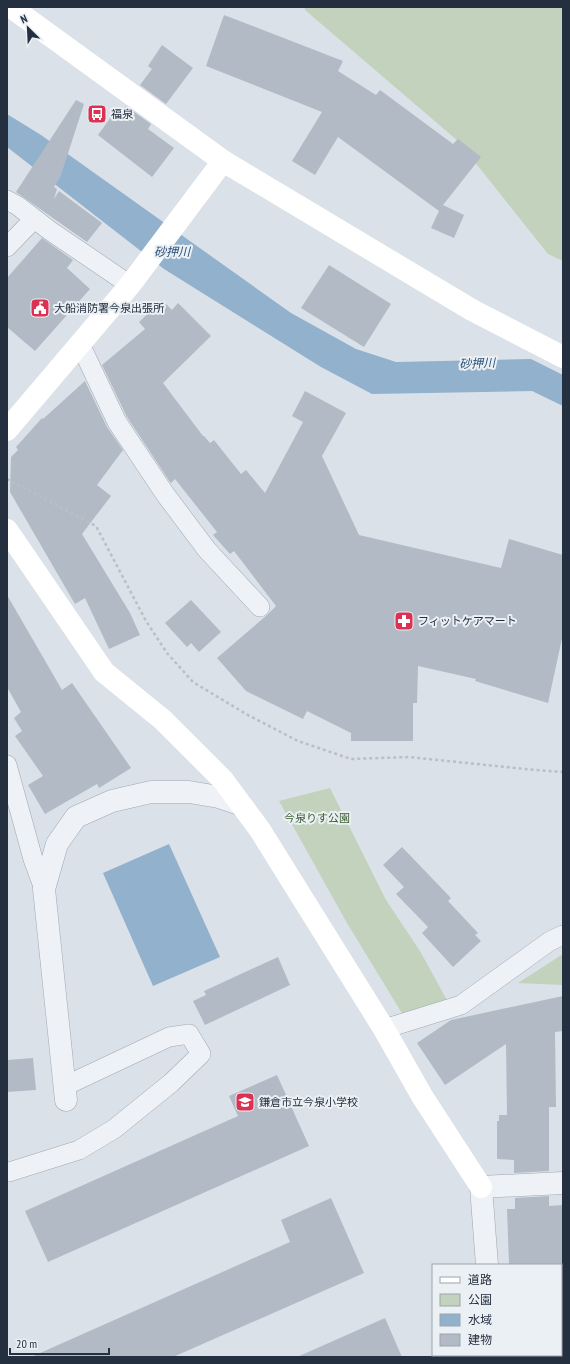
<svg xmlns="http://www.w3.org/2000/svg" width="570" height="1364" viewBox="0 0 570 1364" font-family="'PT Sans Narrow','Noto Sans JP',sans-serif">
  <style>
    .green { fill: #c2d2bc }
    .water { fill: #92b1cc }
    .building { fill: #b2bac5 }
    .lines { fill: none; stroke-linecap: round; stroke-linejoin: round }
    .lane-casing { stroke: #a0a8b2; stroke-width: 20 }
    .street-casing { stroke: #a0a8b2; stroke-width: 23 }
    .path { stroke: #b9bfc6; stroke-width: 2.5; stroke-dasharray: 3 3; stroke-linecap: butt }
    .lane { stroke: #eef1f6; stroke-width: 19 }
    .street { stroke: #eef1f6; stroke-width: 22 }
    .secondary { stroke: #fff; stroke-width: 22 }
    .labels { text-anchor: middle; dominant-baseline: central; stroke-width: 4; stroke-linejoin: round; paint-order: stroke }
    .poi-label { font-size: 11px; fill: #242f3f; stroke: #ebf0f5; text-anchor: start }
    .park-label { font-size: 11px; fill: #3a5c30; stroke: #ebf0f5 }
    .water-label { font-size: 12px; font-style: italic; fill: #2b5076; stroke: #ebf0f5 }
  </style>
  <rect width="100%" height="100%" fill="#dbe1e8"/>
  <g class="green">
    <path d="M 305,7 L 563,7 L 563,261 L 548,254 L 458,141 L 305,10 Z"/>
    <path d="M 330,788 L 386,900 L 420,951 L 449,1004 L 403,1015 L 347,923 L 279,801 Z"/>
    <path d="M 563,954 L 563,985 L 518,983 Z"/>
  </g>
  <g class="water">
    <path d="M 7,114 L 41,135 L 291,313 L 356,349 L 396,362 L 531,359 L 563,375 L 563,406 L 532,391 L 372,394 L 321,367 L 164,269 L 7,147 Z"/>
    <path d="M 169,844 L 220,957 L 153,986 L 103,873 Z"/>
  </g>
  <g class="building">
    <path d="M 224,15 L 343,61 L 338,71 L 376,95 L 380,90 L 453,144 L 458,139 L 481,157 L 443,205 L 464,215 L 454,238 L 431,228 L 439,211 L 338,137 L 315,175 L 292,161 L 322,112 L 206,66 Z"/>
    <path d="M 162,45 L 193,68 L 166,104 L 140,85 L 152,69 L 148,66 Z"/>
    <path d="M 76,100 L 84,104 L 60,178 L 54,187 L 57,189 L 54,199 L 59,191 L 102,223 L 87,242 L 16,192 Z"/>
    <path d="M 126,106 L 151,124 L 148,129 L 174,148 L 152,177 L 98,135 L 117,109 L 122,111 Z"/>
    <path d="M 42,238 L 73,260 L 67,268 L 90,289 L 35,351 L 7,327 L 7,278 Z"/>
    <path d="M 329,265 L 391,304 L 364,347 L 301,308 Z"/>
    <path d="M 162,300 L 172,310 L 178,303 L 211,336 L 163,383 L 203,436 L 204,436 L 210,443 L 214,440 L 241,474 L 246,470 L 265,493 L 303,422 L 292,416 L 305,391 L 346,413 L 322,456 L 359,535 L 501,568 L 509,539 L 563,555 L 563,634 L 548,703 L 475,681 L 476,679 L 418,666 L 417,703 L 413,703 L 413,741 L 351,741 L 351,733 L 307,711 L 303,719 L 246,691 L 217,658 L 267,615 L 276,606 L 234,551 L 230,554 L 213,535 L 217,532 L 175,479 L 171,483 L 170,482 L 127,417 L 102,365 L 145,329 L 139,322 Z"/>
    <path d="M 85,381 L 107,427 L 123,450 L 97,485 L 111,496 L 82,534 L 130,613 L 140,635 L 109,649 L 85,598 L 75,604 L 10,492 L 11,457 L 18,450 L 16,447 L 42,418 L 43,419 Z"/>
    <path d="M 7,595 L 62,690 L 72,683 L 131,768 L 99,788 L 97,784 L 45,814 L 28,785 L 43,776 L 15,736 L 22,731 L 14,718 L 21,712 L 7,687 Z"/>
    <path d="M 191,600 L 221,632 L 199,652 L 191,643 L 187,647 L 165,623 Z"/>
    <path d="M 402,847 L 451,898 L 448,901 L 478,933 L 475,935 L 481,941 L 453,967 L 422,933 L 428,927 L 396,894 L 404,887 L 383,865 Z"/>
    <path d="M 278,957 L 290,985 L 205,1025 L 193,1001 L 206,995 L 204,991 Z"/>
    <path d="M 563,996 L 563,1031 L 555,1032 L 556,1107 L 549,1107 L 549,1171 L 514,1173 L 514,1160 L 497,1159 L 497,1121 L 499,1121 L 499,1115 L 507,1115 L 506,1044 L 445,1085 L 417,1043 L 451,1020 Z"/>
    <path d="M 33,1058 L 36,1090 L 7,1092 L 7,1060 Z"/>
    <path d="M 277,1075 L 309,1146 L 48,1262 L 25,1211 L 238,1116 L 229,1096 Z"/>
    <path d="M 549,1196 L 549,1206 L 563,1205 L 563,1265 L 509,1265 L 507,1209 L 515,1209 L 515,1198 Z"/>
    <path d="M 331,1198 L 364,1273 L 173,1357 L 31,1357 L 290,1242 L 281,1220 Z"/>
    <path d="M 385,1318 L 402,1357 L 297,1357 Z"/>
  </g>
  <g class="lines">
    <defs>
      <g id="lane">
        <path d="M 7,200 L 18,206 L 49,230 L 130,285"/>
        <path d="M 7,247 L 34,219"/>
        <path d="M 80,344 L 117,422 L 165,494 L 207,550 L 260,607"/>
        <path d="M 7,765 L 33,859 L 44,889"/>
        <path d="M 384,1029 L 461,1005 L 550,941 L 563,935"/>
        <path d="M 9,1172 L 79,1150 L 114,1129 L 171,1083 L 201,1054 L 189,1034 L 169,1037 L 65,1086"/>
      </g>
      <g id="street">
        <path d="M 66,1100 L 44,889 L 57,844 L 76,817 L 112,801 L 151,792 L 189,792 L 219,797 L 240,804"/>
        <path d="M 487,1265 L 481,1187 L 563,1183"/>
        <path d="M 561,1329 L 563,1329"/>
        <path d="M 493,1355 L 494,1357"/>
      </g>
    </defs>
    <use href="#lane" class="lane-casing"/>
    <use href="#street" class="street-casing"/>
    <path class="path" d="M 7,479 L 96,526 L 146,621 L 167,653 L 193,682 L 246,714 L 298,741 L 351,759 L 409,757 L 535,770 L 563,772"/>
    <use href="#lane" class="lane"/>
    <use href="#street" class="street"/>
    <g class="secondary">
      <path d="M 11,7 L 223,161 L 472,310 L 563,357"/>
      <path d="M 7,430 L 130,285 L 223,161"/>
      <path d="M 7,530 L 104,672 L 163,720 L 223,780 L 260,830 L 384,1029 L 422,1096 L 481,1187"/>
    </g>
  </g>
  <defs>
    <symbol id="bus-square" viewBox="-11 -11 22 22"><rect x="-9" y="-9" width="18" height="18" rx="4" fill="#db3253" stroke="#ebf0f5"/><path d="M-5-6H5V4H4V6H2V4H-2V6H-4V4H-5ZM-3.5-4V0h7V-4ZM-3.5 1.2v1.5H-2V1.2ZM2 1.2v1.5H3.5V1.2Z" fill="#fff"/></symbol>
    <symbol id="civic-square" viewBox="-11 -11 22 22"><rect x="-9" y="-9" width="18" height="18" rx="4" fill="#db3253" stroke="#ebf0f5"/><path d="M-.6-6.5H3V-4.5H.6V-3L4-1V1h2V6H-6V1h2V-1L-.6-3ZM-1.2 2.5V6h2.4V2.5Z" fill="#fff"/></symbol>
    <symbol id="pharmacy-square" viewBox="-11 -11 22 22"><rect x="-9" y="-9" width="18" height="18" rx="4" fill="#db3253" stroke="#ebf0f5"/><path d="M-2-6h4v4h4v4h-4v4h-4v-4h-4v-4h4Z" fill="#fff"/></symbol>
    <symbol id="school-square" viewBox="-11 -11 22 22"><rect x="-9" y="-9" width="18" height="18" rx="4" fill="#db3253" stroke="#ebf0f5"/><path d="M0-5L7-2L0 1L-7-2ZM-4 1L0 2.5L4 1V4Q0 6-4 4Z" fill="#fff"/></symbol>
  </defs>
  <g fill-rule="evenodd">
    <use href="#bus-square" x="86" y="103" width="22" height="22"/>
    <use href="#civic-square" x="29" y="297" width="22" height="22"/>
    <use href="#pharmacy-square" x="393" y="610" width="22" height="22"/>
    <use href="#school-square" x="234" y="1091" width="22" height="22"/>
  </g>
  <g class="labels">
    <g class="poi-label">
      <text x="111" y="114">福泉</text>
      <text x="54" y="308">大船消防署今泉出張所</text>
      <text x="418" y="621">フィットケアマート</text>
      <text x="259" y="1102">鎌倉市立今泉小学校</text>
    </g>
    <g class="park-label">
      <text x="317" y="818">今泉りす公園</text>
    </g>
    <g class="water-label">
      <text x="172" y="251">砂押川</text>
      <text transform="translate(477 363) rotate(-2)">砂押川</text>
    </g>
  </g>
  <rect width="570" height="1364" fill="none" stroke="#242f3f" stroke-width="16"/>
  <rect x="432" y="1264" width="130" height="92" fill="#ebf0f5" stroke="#9ba3ac"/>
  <rect x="440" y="1277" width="20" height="6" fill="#ffffff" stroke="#9ba3ac"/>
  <text x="468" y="1284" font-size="12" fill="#242f3f">道路</text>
  <rect x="440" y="1294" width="20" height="12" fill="#c2d2bc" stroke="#9ba3ac"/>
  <text x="468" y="1304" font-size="12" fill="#242f3f">公園</text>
  <rect x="440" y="1314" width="20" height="12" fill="#92b1cc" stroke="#9ba3ac"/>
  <text x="468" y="1324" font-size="12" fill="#242f3f">水域</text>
  <rect x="440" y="1334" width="20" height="12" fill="#b2bac5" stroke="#9ba3ac"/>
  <text x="468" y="1344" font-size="12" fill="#242f3f">建物</text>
  <g transform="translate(28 28) rotate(336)" stroke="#ebf0f5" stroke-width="3" paint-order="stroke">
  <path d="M0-3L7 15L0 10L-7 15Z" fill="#242f3f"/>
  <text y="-6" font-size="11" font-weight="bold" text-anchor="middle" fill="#242f3f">N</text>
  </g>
  <path d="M10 1348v6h99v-6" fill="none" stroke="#242f3f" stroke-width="2"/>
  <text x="16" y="1348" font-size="12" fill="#242f3f" stroke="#ebf0f5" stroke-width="3" paint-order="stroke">20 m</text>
</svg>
